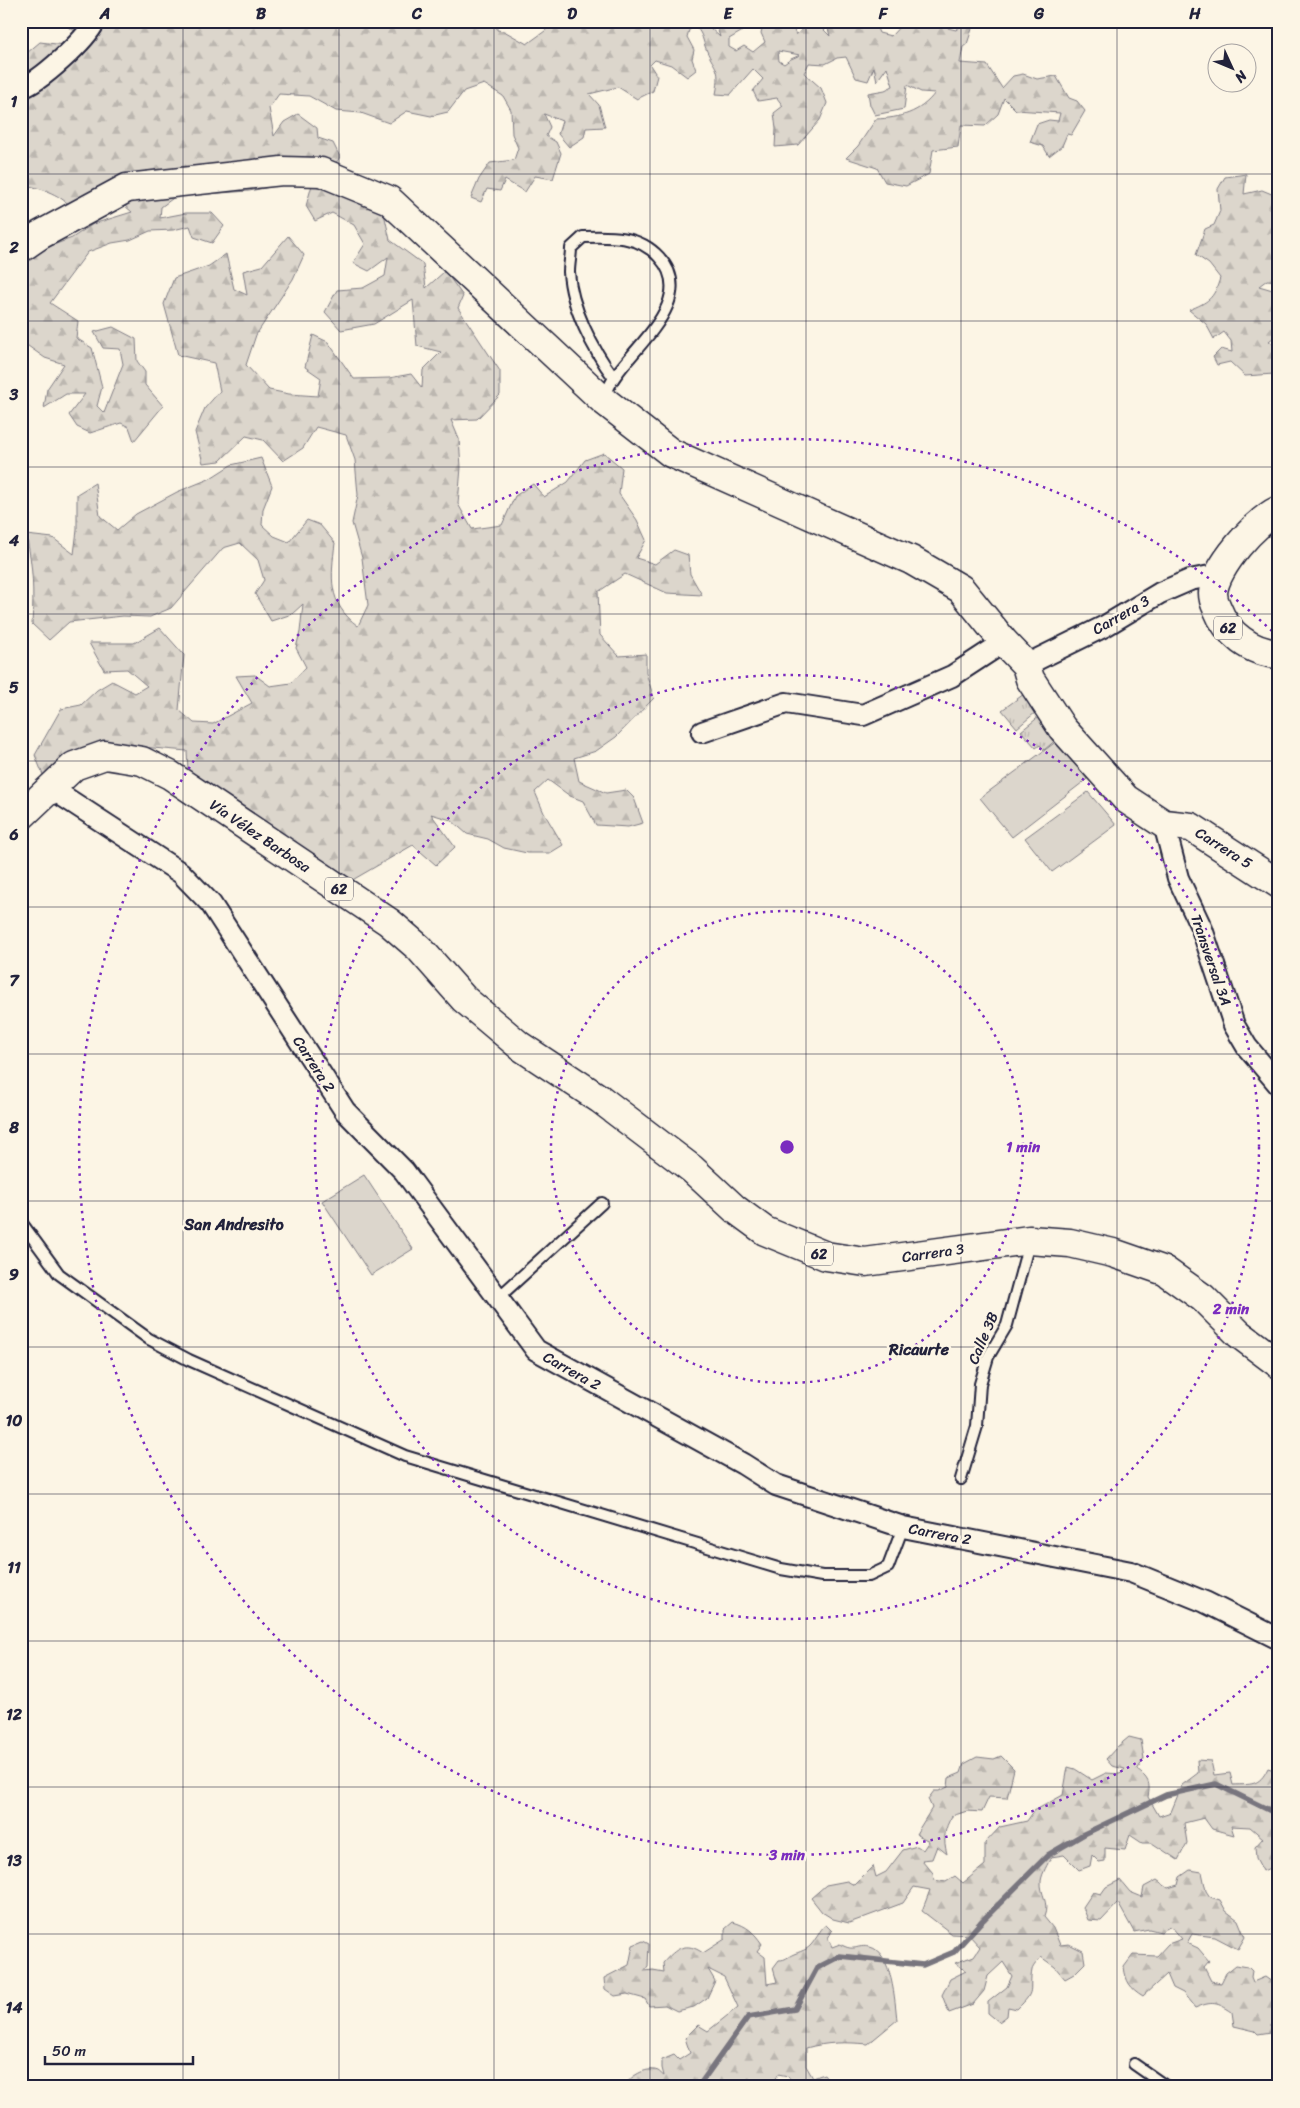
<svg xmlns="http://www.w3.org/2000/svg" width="1300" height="2108" viewBox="0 0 1300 2108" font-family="Sriracha,sans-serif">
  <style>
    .grass { fill: url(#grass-tufts); stroke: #7f7c84 }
    .forest { fill: url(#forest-firs); stroke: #7f7c84; fill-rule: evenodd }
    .pitch { fill: #dcd6cc; stroke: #7f7c84 }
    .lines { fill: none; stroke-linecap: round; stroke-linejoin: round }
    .stream { stroke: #78757e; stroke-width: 5.5 }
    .lane-casing { stroke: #22223b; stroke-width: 14 }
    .street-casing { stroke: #22223b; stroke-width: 24 }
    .secondary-casing { stroke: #22223b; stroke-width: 31 }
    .primary-casing { stroke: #22223b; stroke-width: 31 }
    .lane { stroke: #fcf5e5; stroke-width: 10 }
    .street { stroke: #fcf5e5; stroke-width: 20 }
    .secondary { stroke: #fcf5e5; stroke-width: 28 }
    .primary { stroke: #fcf5e5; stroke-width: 28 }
    .grid { fill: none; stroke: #22223b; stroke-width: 1; stroke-opacity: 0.55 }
    .ring { fill: none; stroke: #7b2cbf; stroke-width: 2.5; stroke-dasharray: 2.5 5 }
    .labels { text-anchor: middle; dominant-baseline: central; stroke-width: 5; stroke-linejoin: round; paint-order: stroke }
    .shield { fill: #fcf5e5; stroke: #63616e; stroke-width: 1 }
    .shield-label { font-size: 14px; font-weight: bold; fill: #22223b }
    .street-label { font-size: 15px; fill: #22223b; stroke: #fcf5e5 }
    .neighbourhood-label { font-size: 16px; font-weight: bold; fill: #22223b; stroke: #fcf5e5 }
    .centre { fill: #7b2cbf; stroke: #fcf5e5; stroke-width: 2.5 }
    .ring-label { font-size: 15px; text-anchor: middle; font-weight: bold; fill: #7b2cbf; stroke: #fcf5e5; stroke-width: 5; stroke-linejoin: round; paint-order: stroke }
    .neatline { fill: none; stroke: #22223b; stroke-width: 2 }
    .grid-label { font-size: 16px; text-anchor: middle; font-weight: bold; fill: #22223b }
  </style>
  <defs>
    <pattern id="grass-tufts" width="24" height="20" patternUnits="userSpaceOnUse" patternTransform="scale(1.25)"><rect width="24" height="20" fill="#dcd6cc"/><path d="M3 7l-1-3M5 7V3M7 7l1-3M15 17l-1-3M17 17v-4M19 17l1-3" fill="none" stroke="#bcb7b0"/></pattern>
    <pattern id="forest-firs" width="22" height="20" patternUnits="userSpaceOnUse" patternTransform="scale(1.25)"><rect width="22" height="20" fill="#dcd6cc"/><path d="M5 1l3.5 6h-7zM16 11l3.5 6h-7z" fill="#bcb7b0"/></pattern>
  </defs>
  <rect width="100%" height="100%" fill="#fcf5e5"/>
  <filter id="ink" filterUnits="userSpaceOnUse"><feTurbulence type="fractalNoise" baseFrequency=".02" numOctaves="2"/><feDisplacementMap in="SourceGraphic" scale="10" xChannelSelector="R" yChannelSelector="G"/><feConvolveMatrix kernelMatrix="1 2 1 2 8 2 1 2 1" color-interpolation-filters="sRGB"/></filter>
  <g filter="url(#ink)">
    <g class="grass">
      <path d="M 1024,694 L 1036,712 L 1017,728 L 1002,710 Z"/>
      <path d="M 1040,716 L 1057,739 L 1044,750 L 1040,745 L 1036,748 L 1021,731 Z"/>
    </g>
    <g class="forest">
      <path d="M 66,21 L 497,21 L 497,30 L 504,31 L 527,44 L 545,31 L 554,21 L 706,21 L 709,27 L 720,37 L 715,21 L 724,21 L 728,24 L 738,21 L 746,29 L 729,39 L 729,47 L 736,51 L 744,46 L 753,52 L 765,42 L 761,33 L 764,21 L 790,21 L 796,35 L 809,23 L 819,25 L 830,36 L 826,21 L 874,21 L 879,33 L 891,36 L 904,22 L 893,24 L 880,21 L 948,21 L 948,28 L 956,30 L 962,25 L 972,29 L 967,44 L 963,47 L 960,63 L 987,65 L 1002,88 L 1013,76 L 1023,74 L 1037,79 L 1056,76 L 1069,98 L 1077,101 L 1085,111 L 1071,135 L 1067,134 L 1062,146 L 1049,156 L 1043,146 L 1030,142 L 1037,124 L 1049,120 L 1058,121 L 1060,113 L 1016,110 L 1004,98 L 998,114 L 985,126 L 961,125 L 958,147 L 933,150 L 929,174 L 906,186 L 885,182 L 877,168 L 846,158 L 858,146 L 876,119 C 900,118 920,113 935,93 L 921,92 L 907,85 L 904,109 L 875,115 L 870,105 L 868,93 L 885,90 L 893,86 L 887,67 L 877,81 L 874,67 L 868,81 L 856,78 L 846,57 L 837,58 L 825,64 L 809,63 L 804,73 L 821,88 L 827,103 L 820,120 L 798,145 L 775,147 L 776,129 L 774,113 L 783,106 L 777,98 L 758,101 L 753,91 L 763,79 L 753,69 L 730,95 L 716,94 C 722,65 713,69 705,46 C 702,37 702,33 695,26 L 689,30 L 687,37 L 694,50 L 692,59 L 696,70 L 687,77 L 671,65 L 655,60 L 650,65 L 657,76 L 653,91 L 637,99 L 618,87 L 589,94 L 599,105 L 605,127 L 586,128 L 584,137 L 569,147 L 558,134 L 562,121 L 544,114 L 550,127 L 546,136 L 556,142 L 561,153 L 553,179 L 535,176 L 525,192 L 505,180 L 500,191 L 487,189 L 481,202 L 471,198 L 479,179 L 490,163 L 514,160 L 518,148 L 512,134 L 511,110 L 503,96 L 484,84 L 464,91 L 448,112 L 431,116 L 407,111 L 389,123 L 361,113 L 336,111 L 309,96 L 279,94 L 269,108 L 274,136 L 284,122 L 298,114 L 317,128 L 318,138 L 333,143 L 340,157 L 334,166 L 286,184 L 249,191 L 176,196 L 161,207 L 160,218 L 186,213 L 212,213 L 224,226 L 212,243 L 194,237 L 190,226 L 173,230 L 150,231 L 130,240 L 112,243 L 88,252 L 50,303 L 78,321 L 76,338 L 92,348 L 102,387 L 97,406 L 104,413 L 123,364 L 120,349 L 103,348 L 94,332 L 113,327 L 136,339 L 137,361 L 145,372 L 145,385 L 163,406 L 134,441 L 129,427 L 121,423 L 90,433 L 77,427 L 69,415 L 85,394 L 66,394 L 44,408 L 47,389 L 64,364 L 45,358 L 21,341 L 21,268 L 31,257 L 48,247 L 72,238 L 93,224 L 132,212 L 125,206 L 77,212 C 58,193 47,190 21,184 L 21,58 L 40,42 L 64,45 L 88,36 L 69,28 ZM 778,51 L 800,55 L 791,59 L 784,64 L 779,61 Z"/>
      <path d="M 1246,174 L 1244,194 L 1262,190 L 1279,197 L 1279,281 L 1267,280 L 1259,286 L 1276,291 L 1279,294 L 1279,333 L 1269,341 L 1279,348 L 1279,376 L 1274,374 L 1245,376 L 1230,362 L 1217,365 L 1213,357 L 1221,349 L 1232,352 L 1231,341 L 1224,332 L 1214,339 L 1206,324 L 1189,310 C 1208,302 1214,299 1220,278 L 1209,264 L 1196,255 L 1205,229 L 1214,225 L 1220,211 L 1218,189 L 1225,177 Z"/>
      <path d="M 312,185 L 383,209 L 390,240 L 423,264 L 426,288 L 445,271 L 463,296 L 458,308 L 500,371 L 500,395 L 477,419 L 451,420 L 459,439 L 461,467 L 458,504 L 472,529 L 502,525 L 515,496 L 533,484 L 544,497 L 568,482 L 585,460 L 604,453 L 622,468 L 619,494 L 637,520 L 646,540 L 636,558 L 655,564 L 674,550 L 688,555 L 690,574 L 702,595 L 667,593 L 625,574 L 598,592 L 600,635 L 619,656 L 646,654 L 646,673 L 654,698 L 616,737 L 596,751 L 574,758 L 579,781 L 606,793 L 626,790 L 634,798 L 643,823 L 628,827 L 596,825 L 583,801 L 570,796 L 548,780 L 535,792 L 544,813 L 563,845 L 550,853 L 527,853 L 504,848 L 488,839 L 467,834 L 451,820 L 431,814 L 455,847 L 436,865 L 413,845 L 349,882 C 297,843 241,808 188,771 L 187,751 L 130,746 L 45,780 L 35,755 L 61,709 L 81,705 L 97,690 L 112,681 L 135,693 L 147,686 L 127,669 L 104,670 L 89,643 L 134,643 L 160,628 L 184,655 L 179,710 L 194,723 L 213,724 L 252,703 L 236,676 L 255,675 L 270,686 L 291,683 L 306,667 L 296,648 L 300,632 L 303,604 L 292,614 L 271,621 L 255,594 L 264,580 L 258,560 L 240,543 L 223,548 L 171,608 L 150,617 L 123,616 L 69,622 L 49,640 L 32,624 C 34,593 33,565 26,535 L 53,538 L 74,554 L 77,530 L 77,494 L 95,483 L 100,516 L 117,530 L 136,514 L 177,492 L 209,479 L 231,465 L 261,458 L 272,486 L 263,509 L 262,525 L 274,536 L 289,542 L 307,520 L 320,525 L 335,543 C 331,577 327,603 358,626 L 368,605 L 362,558 L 352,523 L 358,495 L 355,460 L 346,435 L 316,427 L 303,448 L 283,461 L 263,440 L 246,436 L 220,461 L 203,463 L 195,432 L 205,408 L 220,391 L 214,363 L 178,355 L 164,304 L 174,278 L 209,266 L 226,254 L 234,289 L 247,295 L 243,271 L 262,266 L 288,236 L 304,255 L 293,279 L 256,335 L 246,365 L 269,390 L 289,394 L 318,396 L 321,378 L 305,367 L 313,335 L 328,342 L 354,379 L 389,378 L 411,374 L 422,388 L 423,370 L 441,352 L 417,346 L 413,300 L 374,324 L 341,330 L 325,312 L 337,290 L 363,288 L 385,276 L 388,257 L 369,271 L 353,263 L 365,244 L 354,225 L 332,213 L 315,221 L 306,206 Z"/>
      <path d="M 1129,1737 L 1141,1740 L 1144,1759 L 1137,1770 C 1148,1778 1151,1783 1148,1797 L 1159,1816 L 1171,1812 L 1182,1785 L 1198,1773 L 1197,1760 L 1211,1761 L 1214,1775 L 1230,1773 L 1233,1785 C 1251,1784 1259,1787 1268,1768 L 1277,1771 L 1279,1776 L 1279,1864 L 1263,1871 L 1256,1858 L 1255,1847 L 1263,1838 L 1250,1827 L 1231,1826 L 1234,1835 L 1212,1829 L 1204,1818 L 1184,1823 L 1187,1843 L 1178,1860 L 1152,1843 L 1142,1843 L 1130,1835 L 1125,1850 L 1105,1848 L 1105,1861 L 1099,1862 L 1092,1855 L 1090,1866 L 1079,1870 L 1064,1855 L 1051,1857 C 1048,1864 1042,1873 1041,1881 C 1040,1895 1050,1902 1044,1917 L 1053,1928 L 1060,1945 L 1069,1944 L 1083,1951 L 1085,1963 L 1074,1974 L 1065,1979 L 1055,1967 L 1041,1957 C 1038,1961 1033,1966 1032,1970 C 1028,1992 1037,1990 1017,2009 L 1008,2007 L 1007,2016 L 999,2022 L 988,2013 L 988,2002 L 1007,1987 L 1012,1976 L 1003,1962 L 988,1976 L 984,1991 L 973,2004 L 949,2013 L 942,1995 L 950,1979 L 966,1971 L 955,1963 L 974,1956 L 980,1947 L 969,1935 L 952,1934 L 922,1911 L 930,1890 L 914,1887 L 903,1903 L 849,1923 L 833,1919 L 822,1912 L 811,1898 L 826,1885 L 847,1881 L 854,1885 L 873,1866 L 876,1877 L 886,1872 L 903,1850 L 917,1846 L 923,1850 L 929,1841 L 916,1834 L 932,1808 L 928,1799 L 934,1791 L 939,1791 L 948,1787 L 949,1778 L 961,1773 L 964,1764 L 977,1757 L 994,1759 L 1001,1756 L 1014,1769 L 1007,1798 L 989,1797 L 982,1812 L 967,1811 L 952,1816 C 944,1829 943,1839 947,1854 L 937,1846 L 932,1859 L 922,1860 L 933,1873 L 934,1880 L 946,1882 L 955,1876 L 963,1883 L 985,1865 L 985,1843 L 1000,1827 L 1027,1821 L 1034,1811 L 1063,1795 L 1068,1767 L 1075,1769 L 1092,1780 L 1106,1773 L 1120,1774 L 1125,1769 L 1112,1766 L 1106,1759 L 1117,1747 Z"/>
      <path d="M 1190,1870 L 1202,1872 L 1206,1891 L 1210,1897 L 1220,1900 L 1226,1911 L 1238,1920 L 1245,1937 L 1238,1949 L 1215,1937 L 1192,1934 L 1187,1943 L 1198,1948 L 1209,1961 L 1204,1967 L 1211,1981 L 1221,1983 L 1226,1973 L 1236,1965 L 1248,1967 L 1252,1971 L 1251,1977 L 1253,1982 L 1265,1977 L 1272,1982 L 1279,1984 L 1279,2026 L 1271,2024 L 1271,2032 L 1258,2034 L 1255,2031 L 1234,2026 L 1232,2012 C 1217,2002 1212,2001 1195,2008 L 1183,1993 L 1173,1988 L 1167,1974 L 1143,1996 C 1130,1988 1126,1982 1124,1967 L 1133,1955 L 1157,1956 L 1168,1944 L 1182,1939 L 1171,1926 L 1161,1932 L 1149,1929 L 1134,1932 L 1118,1903 L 1101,1921 L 1088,1920 L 1083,1907 L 1093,1892 L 1101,1894 L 1106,1887 L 1120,1880 L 1130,1892 L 1142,1897 L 1144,1887 L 1157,1880 L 1168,1888 L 1178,1885 L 1180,1877 Z"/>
      <path d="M 733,1922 C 747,1926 754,1932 762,1944 L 757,1951 L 765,1957 L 767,1984 L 777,1982 L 773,1968 L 779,1960 C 786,1960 787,1957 794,1954 C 804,1950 809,1950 816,1938 C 820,1933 820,1929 826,1925 L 832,1931 L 828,1938 L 832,1947 L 840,1944 C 855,1953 856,1944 870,1947 C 892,1952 895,2002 897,2020 L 868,2044 C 846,2042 827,2042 806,2048 L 806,2066 L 813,2078 L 824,2074 L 832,2084 L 841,2087 L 796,2087 L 788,2076 L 778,2074 L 774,2083 L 765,2087 L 734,2087 L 730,2084 L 717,2087 L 624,2087 C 629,2077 646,2066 658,2071 C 660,2072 662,2075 664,2076 L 662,2068 L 662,2060 L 674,2055 L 679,2060 L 690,2053 L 685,2038 L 698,2025 L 708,2031 L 738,2007 L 724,1977 L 708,1969 L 715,1981 L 707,1998 L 694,2007 L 677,2011 L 665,2005 L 649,2006 L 645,1999 L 627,1994 L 615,1996 L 605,1989 L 604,1978 L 629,1965 L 633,1945 L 643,1941 L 649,1944 L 648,1966 L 644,1971 L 653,1970 L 664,1972 L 663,1963 C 676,1948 686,1941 703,1953 L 725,1939 L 725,1929 Z"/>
    </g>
    <g class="pitch">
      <path d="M 1057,741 L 1087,779 L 1012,837 L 980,798 Z"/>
      <path d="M 1088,792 L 1116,825 L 1052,872 L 1025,838 Z"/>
      <path d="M 364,1175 L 413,1249 L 371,1275 L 322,1201 Z"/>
    </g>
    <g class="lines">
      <path class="stream" d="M 698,2087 L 748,2017 L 795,2009 L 817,1968 L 840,1956 L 923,1965 L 954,1952 L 980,1923 L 1048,1855 L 1084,1834 L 1166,1795 L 1216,1784 L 1271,1811 L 1279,1817"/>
      <defs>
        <g id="lane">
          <path d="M 604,398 C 607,391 610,384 614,378 C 636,344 698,299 659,257 C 639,235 611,236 583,237 L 571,248 C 571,256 569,264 569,272 C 571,307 593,350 614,378"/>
          <path d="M 21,1222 L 59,1274 L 149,1339 L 189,1360 L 405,1456 L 781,1569 L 822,1576 L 869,1576 L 888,1567 L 903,1527"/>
          <path d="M 498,1298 L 602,1203"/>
          <path d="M 961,1479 L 977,1426 L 980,1384 L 988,1357 L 1007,1325 L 1029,1243"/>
          <path d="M 1134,2064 L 1167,2087"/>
        </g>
        <g id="street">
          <path d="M 21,88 C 40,82 86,40 95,21"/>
          <path d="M 1026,665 L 1105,626 L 1160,593 L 1190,580 L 1220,574"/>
          <path d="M 702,732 L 786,703 L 863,715 L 952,676 L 1004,642"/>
          <path d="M 52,789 L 181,873 L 211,904 L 345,1111 L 404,1171 L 536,1350 L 743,1464 L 776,1485 L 903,1527 L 1131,1572 L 1205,1602 L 1279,1639"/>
          <path d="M 1164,824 L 1178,878 L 1202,929 L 1234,1025 L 1247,1047 L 1279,1085"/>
        </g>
        <path id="secondary" d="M 21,248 L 40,235 L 127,188 L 282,171 L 321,172 L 389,200 L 603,400 L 671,453 L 911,560 L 961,589 L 1004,642 L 1026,665 L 1030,679 L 1062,728 L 1126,799 L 1164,824 L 1191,827 L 1279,884"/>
        <g id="primary">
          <path d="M 1279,510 C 1256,521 1215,567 1213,593 C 1213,597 1215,604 1217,608 C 1227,634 1250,652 1279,654"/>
          <path d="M 21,816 L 74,766 L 105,755 L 142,761 L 170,775 L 389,922 L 419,948 L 464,999 L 520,1046 L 600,1099 L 692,1169 L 735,1209 L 765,1231 L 826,1256 L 865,1262 L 1029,1240 L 1070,1243 L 1113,1253 L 1165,1271 L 1203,1298 L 1239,1334 L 1279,1364"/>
        </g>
      </defs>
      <use href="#lane" class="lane-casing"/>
      <use href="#street" class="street-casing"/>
      <use href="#secondary" class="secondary-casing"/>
      <use href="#primary" class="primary-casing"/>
      <use href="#lane" class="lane"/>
      <use href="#street" class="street"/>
      <use href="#secondary" class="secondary"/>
      <use href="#primary" class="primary"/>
    </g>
  </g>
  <path class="grid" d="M 183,21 L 183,2087M 339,21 L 339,2087M 494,21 L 494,2087M 650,21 L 650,2087M 806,21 L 806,2087M 961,21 L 961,2087M 1117,21 L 1117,2087M 21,174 L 1279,174M 21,321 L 1279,321M 21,467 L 1279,467M 21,614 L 1279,614M 21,761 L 1279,761M 21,907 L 1279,907M 21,1054 L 1279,1054M 21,1201 L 1279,1201M 21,1347 L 1279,1347M 21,1494 L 1279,1494M 21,1641 L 1279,1641M 21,1787 L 1279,1787M 21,1934 L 1279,1934"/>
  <g class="ring">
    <circle cx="787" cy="1147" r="236"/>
    <circle cx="787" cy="1147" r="472"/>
    <path d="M1274 1661A708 708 0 1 1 1274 633"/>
  </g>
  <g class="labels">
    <g class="shield">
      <rect x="1214" y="616.5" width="28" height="23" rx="4"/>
      <rect x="325" y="877.5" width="28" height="23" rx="4"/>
      <rect x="805" y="1242.5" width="28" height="23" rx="4"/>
    </g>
    <g class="shield-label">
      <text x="1228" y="628">62</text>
      <text x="339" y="889">62</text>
      <text x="819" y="1254">62</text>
    </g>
    <g class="street-label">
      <text transform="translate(1121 615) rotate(-30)">Carrera 3</text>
      <text transform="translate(260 836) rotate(34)">Vía Vélez Barbosa</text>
      <text transform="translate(1224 848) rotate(32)">Carrera 5</text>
      <text transform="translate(1211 960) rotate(71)">Transversal 3A</text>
      <text transform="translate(314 1064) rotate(57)">Carrera 2</text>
      <text transform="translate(933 1253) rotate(-8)">Carrera 3</text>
      <text transform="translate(983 1338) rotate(-67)">Calle 3B</text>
      <text transform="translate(572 1371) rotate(29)">Carrera 2</text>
      <text transform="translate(940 1534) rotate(11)">Carrera 2</text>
    </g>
    <g class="neighbourhood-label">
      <text x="234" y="1224">San Andresito</text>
      <text x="919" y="1349">Ricaurte</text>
    </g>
  </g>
  <circle cx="787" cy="1147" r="8" class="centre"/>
  <g class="ring-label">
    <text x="1023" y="1152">1 min</text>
    <text x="1231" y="1314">2 min</text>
    <text x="787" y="1860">3 min</text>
  </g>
  <rect width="1300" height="2108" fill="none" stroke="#fcf5e5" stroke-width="55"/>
  <g transform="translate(1232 68) rotate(134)"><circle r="24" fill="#fcf5e5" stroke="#a5a1a1"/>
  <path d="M0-4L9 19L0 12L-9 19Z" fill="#22223b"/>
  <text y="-8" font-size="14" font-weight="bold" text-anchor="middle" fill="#22223b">N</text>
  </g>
  <path d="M45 2056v8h148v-8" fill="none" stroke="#22223b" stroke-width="2.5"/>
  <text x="52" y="2056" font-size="15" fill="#22223b" stroke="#fcf5e5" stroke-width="4" paint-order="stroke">50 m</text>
  <rect x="28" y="28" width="1244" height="2052" class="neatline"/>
  <g class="grid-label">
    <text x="105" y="19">A</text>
    <text x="261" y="19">B</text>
    <text x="417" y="19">C</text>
    <text x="572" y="19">D</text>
    <text x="728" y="19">E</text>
    <text x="883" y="19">F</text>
    <text x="1039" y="19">G</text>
    <text x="1195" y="19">H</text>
    <text x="14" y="107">1</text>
    <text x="14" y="253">2</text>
    <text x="14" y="400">3</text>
    <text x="14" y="546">4</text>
    <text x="14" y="693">5</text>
    <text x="14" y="840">6</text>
    <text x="14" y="986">7</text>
    <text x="14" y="1133">8</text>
    <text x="14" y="1280">9</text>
    <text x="14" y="1426">10</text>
    <text x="14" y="1573">11</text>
    <text x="14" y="1720">12</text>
    <text x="14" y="1866">13</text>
    <text x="14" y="2013">14</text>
  </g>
</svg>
